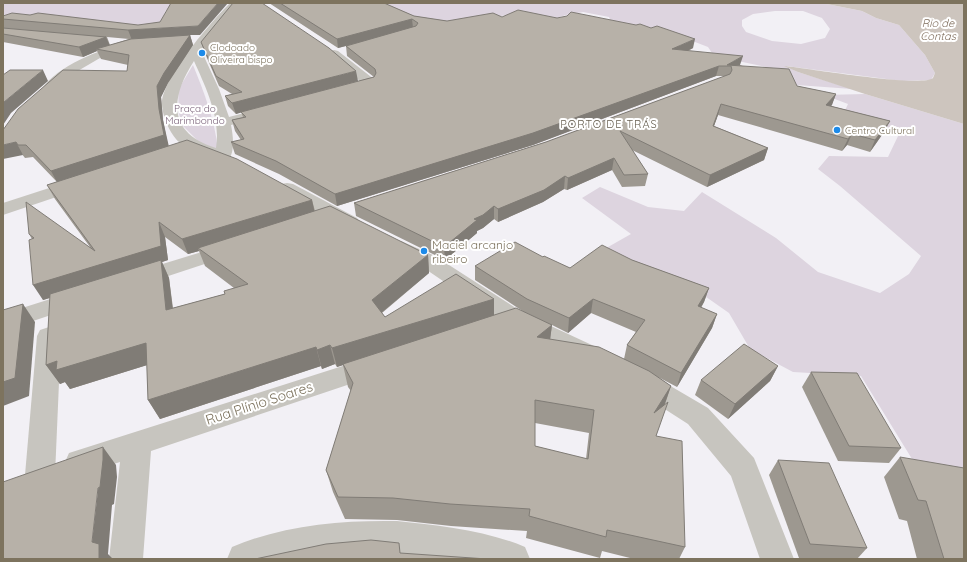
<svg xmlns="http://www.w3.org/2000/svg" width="967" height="562" viewBox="0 0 967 562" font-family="Quicksand,sans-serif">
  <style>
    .green { fill: #ddd4df; fill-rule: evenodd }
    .water { fill: #cdc5be }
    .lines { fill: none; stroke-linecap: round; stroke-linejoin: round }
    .minor { fill: #c7c5bf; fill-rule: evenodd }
    .wall { fill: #9d9890; fill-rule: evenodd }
    .shaded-wall { fill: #807c76 }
    .building { fill: #b7b1a8; stroke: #807c76; fill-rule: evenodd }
    .poi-dot { fill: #1c8ae9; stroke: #fff; stroke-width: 1.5 }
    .labels { text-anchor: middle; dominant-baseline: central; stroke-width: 4; stroke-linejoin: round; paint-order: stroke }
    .far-poi-label { font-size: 10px; fill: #7d735e; stroke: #fff; text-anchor: start }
    .far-park-label { font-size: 10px; fill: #7a6279; stroke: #fff }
    .far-water-label { font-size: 11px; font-style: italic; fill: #806f5e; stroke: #fff }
    .far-neighbourhood-label { font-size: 11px; letter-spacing: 1px; fill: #686051; stroke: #fff }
    .poi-label { font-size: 12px; fill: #7d735e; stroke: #fff; text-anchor: start }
    .near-street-label { font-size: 14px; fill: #7d735e; stroke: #fff }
  </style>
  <rect width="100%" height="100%" fill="#f2f0f5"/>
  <g class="green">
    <path d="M 3,3 L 193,3 L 213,7 L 166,10 L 161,22 L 139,31 L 44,18 L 3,28 Z"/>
    <path d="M 380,3 L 822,3 L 862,11 L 876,18 L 899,25 L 925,55 L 935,73 L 931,80 L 902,81 L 786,66 L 798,72 L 852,89 L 797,85 L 774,76 L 766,67 L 714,56 L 708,47 L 677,35 L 613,26 L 609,17 L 583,12 L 566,15 L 547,21 L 513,14 L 483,19 L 470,26 L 350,11 ZM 775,11 L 803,11 L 822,18 L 830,29 L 825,38 L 801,44 L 772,41 L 746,32 L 742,26 L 742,20 L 753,14 Z"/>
    <path d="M 193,65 C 204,92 215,121 218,150 L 199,142 L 183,126 L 179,114 L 178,90 Z"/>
    <path d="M 865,94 L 964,124 L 964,484 L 912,459 L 861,376 L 793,372 L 750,349 L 729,313 L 689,285 L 601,251 L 631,234 L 582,198 L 600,187 L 648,207 L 684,211 L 702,192 L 776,238 L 818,272 L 880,293 L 909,274 L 921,256 L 840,186 L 818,169 L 829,156 L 888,157 L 899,134 L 842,117 L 848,104 L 824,95 Z"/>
  </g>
  <path class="water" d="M 822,3 L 964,3 L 964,124 L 865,94 L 798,72 L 784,66 C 807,68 921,88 933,78 L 935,73 L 925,55 L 899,25 L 876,18 L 862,11 Z"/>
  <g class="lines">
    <g class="minor">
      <path d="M 230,3 L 240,3 L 201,50 L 219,89 L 229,117 L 260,109 L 265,110 L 267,113 L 265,116 L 231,125 C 233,135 235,151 229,159 L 223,161 L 217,159 L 215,156 C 204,159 186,150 179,142 C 170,134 162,116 162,103 C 163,77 211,22 230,3 ZM 194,61 C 206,88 221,118 216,148 C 167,133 170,98 194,61 Z"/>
      <path d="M 127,43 L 133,46 L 131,48 L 100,58 L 76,72 L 53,93 L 43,93 L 41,90 C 58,65 99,50 127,43 Z"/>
      <path d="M 334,50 L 338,51 L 375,80 L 376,83 L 375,86 L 348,94 L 343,93 L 341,90 L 343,87 L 361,82 L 330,55 L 328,53 L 330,51 Z"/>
      <path d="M 80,178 L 86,179 L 89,183 L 86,187 L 3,215 L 3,203 Z"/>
      <path d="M 287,183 L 293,184 L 357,218 L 360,222 L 357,226 L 350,228 L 343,226 L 281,192 L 278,188 L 281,184 Z"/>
      <path d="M 401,241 L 435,256 L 525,314 L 594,346 L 598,353 L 594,360 L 585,362 L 576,360 L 509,326 L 421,266 L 394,251 L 391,247 L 394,243 Z"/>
      <path d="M 231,243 L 238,245 L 241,249 L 238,253 L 138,286 L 130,284 L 127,279 L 130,274 Z"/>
      <path d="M 79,290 L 87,293 L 90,298 L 87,303 L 3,331 L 3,314 Z"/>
      <path d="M 49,327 L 58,330 L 61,336 L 55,475 L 51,485 L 40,489 L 29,485 L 25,475 L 37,336 L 40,330 Z"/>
      <path d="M 374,356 L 383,359 L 387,366 L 383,373 L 151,451 L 143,559 L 109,559 L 120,462 L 80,475 L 69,471 L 65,462 L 69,453 Z"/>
      <path d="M 641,371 L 650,374 L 708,408 L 754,458 L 794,559 L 760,559 L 731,476 L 688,424 L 632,388 L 628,381 L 632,374 Z"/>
      <path d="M 397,521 C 437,525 488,531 525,547 L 530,559 L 434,559 L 375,554 L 319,559 L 227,559 L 232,547 C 283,525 342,520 397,521 Z"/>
    </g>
  </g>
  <g class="wall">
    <path d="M 269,3 L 384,3 L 414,16 L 447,21 L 502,17 L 693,48 L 688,51 L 740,65 L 797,86 L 836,94 L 831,106 L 890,121 L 884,132 L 870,152 L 847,145 L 842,151 L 718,115 L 714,126 L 768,148 L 764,160 L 707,187 L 632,150 L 648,174 L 645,186 L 622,187 L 612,170 L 567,190 L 564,189 L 543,202 L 498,222 L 494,219 L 483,228 L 477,231 L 477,233 L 445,260 L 356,216 L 354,203 L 546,142 L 725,76 L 716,76 L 533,145 L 337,206 L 279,174 L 235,154 L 231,142 L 241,140 L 235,131 L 232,120 L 243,117 L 241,112 L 236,114 L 228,106 L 225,96 L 232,94 L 219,86 L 204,51 L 201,42 L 358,81 L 374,77 L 347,56 L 346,46 L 338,48 Z"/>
    <path d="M 3,16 L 200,35 L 190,35 L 193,45 L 168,83 L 161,97 L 163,120 L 168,146 L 312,200 L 315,211 L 428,255 L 429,273 L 382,313 L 385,317 L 494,299 L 494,315 L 524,312 L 475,280 L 475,266 L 543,257 L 570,268 L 632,260 L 709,288 L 704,302 L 701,308 L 717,314 L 712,328 L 677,387 L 658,377 L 671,386 L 665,404 L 656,436 L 685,547 L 679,559 L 634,559 L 602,551 L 600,558 L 526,538 L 527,531 L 451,526 L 397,520 L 345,519 L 333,492 L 326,470 L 351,391 L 348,387 L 343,365 L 337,367 L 335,364 L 322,369 L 321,366 L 160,419 L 148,400 L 147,365 L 70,389 L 65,382 L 60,384 L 46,365 L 50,298 L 43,300 L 32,239 L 29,234 L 90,247 L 55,199 L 47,185 L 57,182 L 33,157 L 25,158 L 3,130 L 127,71 L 128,65 L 101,59 L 97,51 L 83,57 L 3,42 ZM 107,37 L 129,39 L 110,45 ZM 165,237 L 188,254 L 199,251 L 205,266 L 234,288 L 225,294 L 173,308 L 169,278 L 162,262 L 168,260 ZM 591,313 L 636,332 L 627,345 L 624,359 L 550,339 L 552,325 L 568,333 ZM 535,423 L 589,433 L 586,459 L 535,446 Z"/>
    <path d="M 778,366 L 770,381 L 728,419 L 695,395 L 701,380 Z"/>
    <path d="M 811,372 L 901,448 L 889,463 L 838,461 L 802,387 Z"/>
    <path d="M 900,457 L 964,559 L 917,559 L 907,521 L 899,519 L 884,477 Z"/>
    <path d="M 778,460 L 867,548 L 857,559 L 799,558 L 769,475 Z"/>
  </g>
  <g class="shaded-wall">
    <path d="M 218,3 L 228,3 L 200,35 L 190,35 L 193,45 L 168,83 L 161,97 L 163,120 L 169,147 L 58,184 L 51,171 L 159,109 L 128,30 L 198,26 Z"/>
    <path d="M 412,19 L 413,28 L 338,48 L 337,39 Z"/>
    <path d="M 106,37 L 110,46 L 96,49 L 97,51 L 83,57 L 79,47 Z"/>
    <path d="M 695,39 L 693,48 L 670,59 L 672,49 Z"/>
    <path d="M 743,56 L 740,65 L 731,66 L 727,65 Z"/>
    <path d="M 719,66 L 716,76 L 533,145 L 337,206 L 335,194 Z"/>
    <path d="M 43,70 L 48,81 L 11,113 L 3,125 L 3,104 L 4,102 Z"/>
    <path d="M 356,71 L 358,81 L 236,114 L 232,103 Z"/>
    <path d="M 836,94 L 832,105 L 822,116 L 826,105 Z"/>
    <path d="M 721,104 L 718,115 L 710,137 L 713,126 Z"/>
    <path d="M 890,121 L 884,132 L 870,152 L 875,140 Z"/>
    <path d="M 852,134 L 847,145 L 842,151 L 848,139 Z"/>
    <path d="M 16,142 L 23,155 L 3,159 L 3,145 Z"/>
    <path d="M 768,148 L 764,160 L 707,187 L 710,175 Z"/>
    <path d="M 614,158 L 612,170 L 567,190 L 568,178 Z"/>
    <path d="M 565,176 L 564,189 L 543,202 L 498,222 L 498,209 Z"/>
    <path d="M 312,200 L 315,214 L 198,248 L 199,251 L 188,254 L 182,239 Z"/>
    <path d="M 494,206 L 494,219 L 483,228 L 477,231 L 477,233 L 445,260 L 444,247 L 474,219 Z"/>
    <path d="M 159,222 L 165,237 L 168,260 L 162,262 L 169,278 L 175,329 L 166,310 L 161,262 L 43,300 L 33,285 Z"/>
    <path d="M 428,255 L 429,273 L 375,318 L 372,300 Z"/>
    <path d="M 709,288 L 704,302 L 693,320 L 698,306 Z"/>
    <path d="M 494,299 L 494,317 L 337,367 L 332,348 Z"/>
    <path d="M 593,299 L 591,313 L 568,333 L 569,318 Z"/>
    <path d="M 23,304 L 35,322 L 29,396 L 3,406 L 3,382 Z"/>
    <path d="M 717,314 L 712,328 L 677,387 L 681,373 Z"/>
    <path d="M 552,325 L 549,348 L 537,337 Z"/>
    <path d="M 146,343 L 157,362 L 70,389 L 65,382 L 60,384 L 46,365 L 57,361 Z"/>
    <path d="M 330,345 L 335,364 L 322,369 L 317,350 Z"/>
    <path d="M 316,347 L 321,366 L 160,419 L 148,400 Z"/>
    <path d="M 778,366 L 770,381 L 728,419 L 735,404 Z"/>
    <path d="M 671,386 L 663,409 L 654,413 Z"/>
    <path d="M 103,447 L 116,465 L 117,477 L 114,504 L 112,505 L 108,554 L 113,559 L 99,559 L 92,542 Z"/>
  </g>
  <g class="building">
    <path d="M 171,3 L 218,3 L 198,26 L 128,30 L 3,19 L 3,16 L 12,13 L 30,15 L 38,13 L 138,25 L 160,22 Z"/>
    <path d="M 233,3 L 262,3 L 329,48 L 356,71 L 232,103 L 225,96 L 242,92 L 216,76 L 201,42 Z"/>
    <path d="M 280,3 L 384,3 L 414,16 L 447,21 L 493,13 L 502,17 L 518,10 L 557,18 L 567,16 L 571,12 L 636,25 L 640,24 L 651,28 L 657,26 L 695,39 L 672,49 L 743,56 L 727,65 L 789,69 L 797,86 L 836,94 L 826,105 L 890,121 L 875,140 L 852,134 L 848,139 L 721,104 L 713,126 L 768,148 L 710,175 L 620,131 L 648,174 L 624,175 L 614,158 L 568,178 L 565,176 L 544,190 L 498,209 L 494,206 L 483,215 L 474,219 L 477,220 L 444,247 L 354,203 L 546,142 L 730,74 L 732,70 L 731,66 L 719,66 L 533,133 L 335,194 L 276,161 L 231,142 L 244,139 L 232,120 L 246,117 L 241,112 L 374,77 L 376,73 L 375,69 L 346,46 L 416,26 L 418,23 L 412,19 L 337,39 Z"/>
    <path d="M 3,28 L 106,37 L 79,47 L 3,34 Z"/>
    <path d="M 190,35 L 164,73 L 157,86 L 159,109 L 164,135 L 51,171 L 26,145 L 18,145 L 16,142 L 3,145 L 3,130 L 18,109 L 63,70 L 127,71 L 129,55 L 96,49 L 131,39 Z"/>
    <path d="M 10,70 L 43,70 L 4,102 L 3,104 L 3,75 Z"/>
    <path d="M 187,140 L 237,159 L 312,200 L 182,239 L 159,222 L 161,246 L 33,285 L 29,240 L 34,238 L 29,234 L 26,202 L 95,251 L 47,185 Z"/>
    <path d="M 330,206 L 428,255 L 372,300 L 385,317 L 456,274 L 494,299 L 332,348 L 330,345 L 317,350 L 316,347 L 148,400 L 146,343 L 56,370 L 57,361 L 46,365 L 50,294 L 161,260 L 166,310 L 225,294 L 224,291 L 248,284 L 198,248 Z"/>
    <path d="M 515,242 L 543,257 L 544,256 L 570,268 L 602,245 L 632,260 L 709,288 L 698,306 L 717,314 L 681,373 L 627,345 L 645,320 L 593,299 L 569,318 L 527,299 L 475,266 Z"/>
    <path d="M 23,304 L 15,378 L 3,382 L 3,310 Z"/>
    <path d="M 516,308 L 552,325 L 537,337 L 599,347 L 649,371 L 671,386 L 654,413 L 668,402 L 656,436 L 682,441 L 685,547 L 607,530 L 606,537 L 529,516 L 530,509 L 450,504 L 393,498 L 338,497 L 326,470 L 353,383 L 343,364 ZM 535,400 L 594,410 L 588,459 L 535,446 Z"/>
    <path d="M 744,344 L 778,366 L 735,404 L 701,380 Z"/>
    <path d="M 811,372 L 857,373 L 901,448 L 849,446 Z"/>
    <path d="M 103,447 L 103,460 L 100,487 L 98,488 L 92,542 L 99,544 L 99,559 L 3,559 L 3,482 Z"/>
    <path d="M 900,457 L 964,468 L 964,559 L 944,559 L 926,501 L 918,500 Z"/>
    <path d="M 778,460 L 829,463 L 867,548 L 810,544 Z"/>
    <path d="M 371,540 L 399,543 L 400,553 L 487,559 L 255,559 L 326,544 Z"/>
  </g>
  <g class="poi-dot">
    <circle cx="202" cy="53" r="4"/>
    <circle cx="837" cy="130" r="4"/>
    <circle cx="424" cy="251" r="4"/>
  </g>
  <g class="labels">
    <g class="far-poi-label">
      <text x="210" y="47">Clodoado<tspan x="210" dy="12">Oliveira bispo</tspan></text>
      <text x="845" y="130">Centro Cultural</text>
    </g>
    <g class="far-park-label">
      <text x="195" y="108">Praça do<tspan x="195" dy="12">Marimbondo</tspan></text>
    </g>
    <g class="far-water-label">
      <text x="938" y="23">Rio de<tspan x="938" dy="13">Contas</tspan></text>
    </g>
    <g class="far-neighbourhood-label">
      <text x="609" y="124">PORTO DE TRÁS</text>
    </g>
    <g class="poi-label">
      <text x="432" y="244">Maciel arcanjo<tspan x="432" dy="14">ribeiro</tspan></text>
    </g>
    <g class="near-street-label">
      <text transform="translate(259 403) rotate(-18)">Rua Plínio Soares</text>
    </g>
  </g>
  <rect width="967" height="562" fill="none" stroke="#7d735e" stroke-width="8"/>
</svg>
